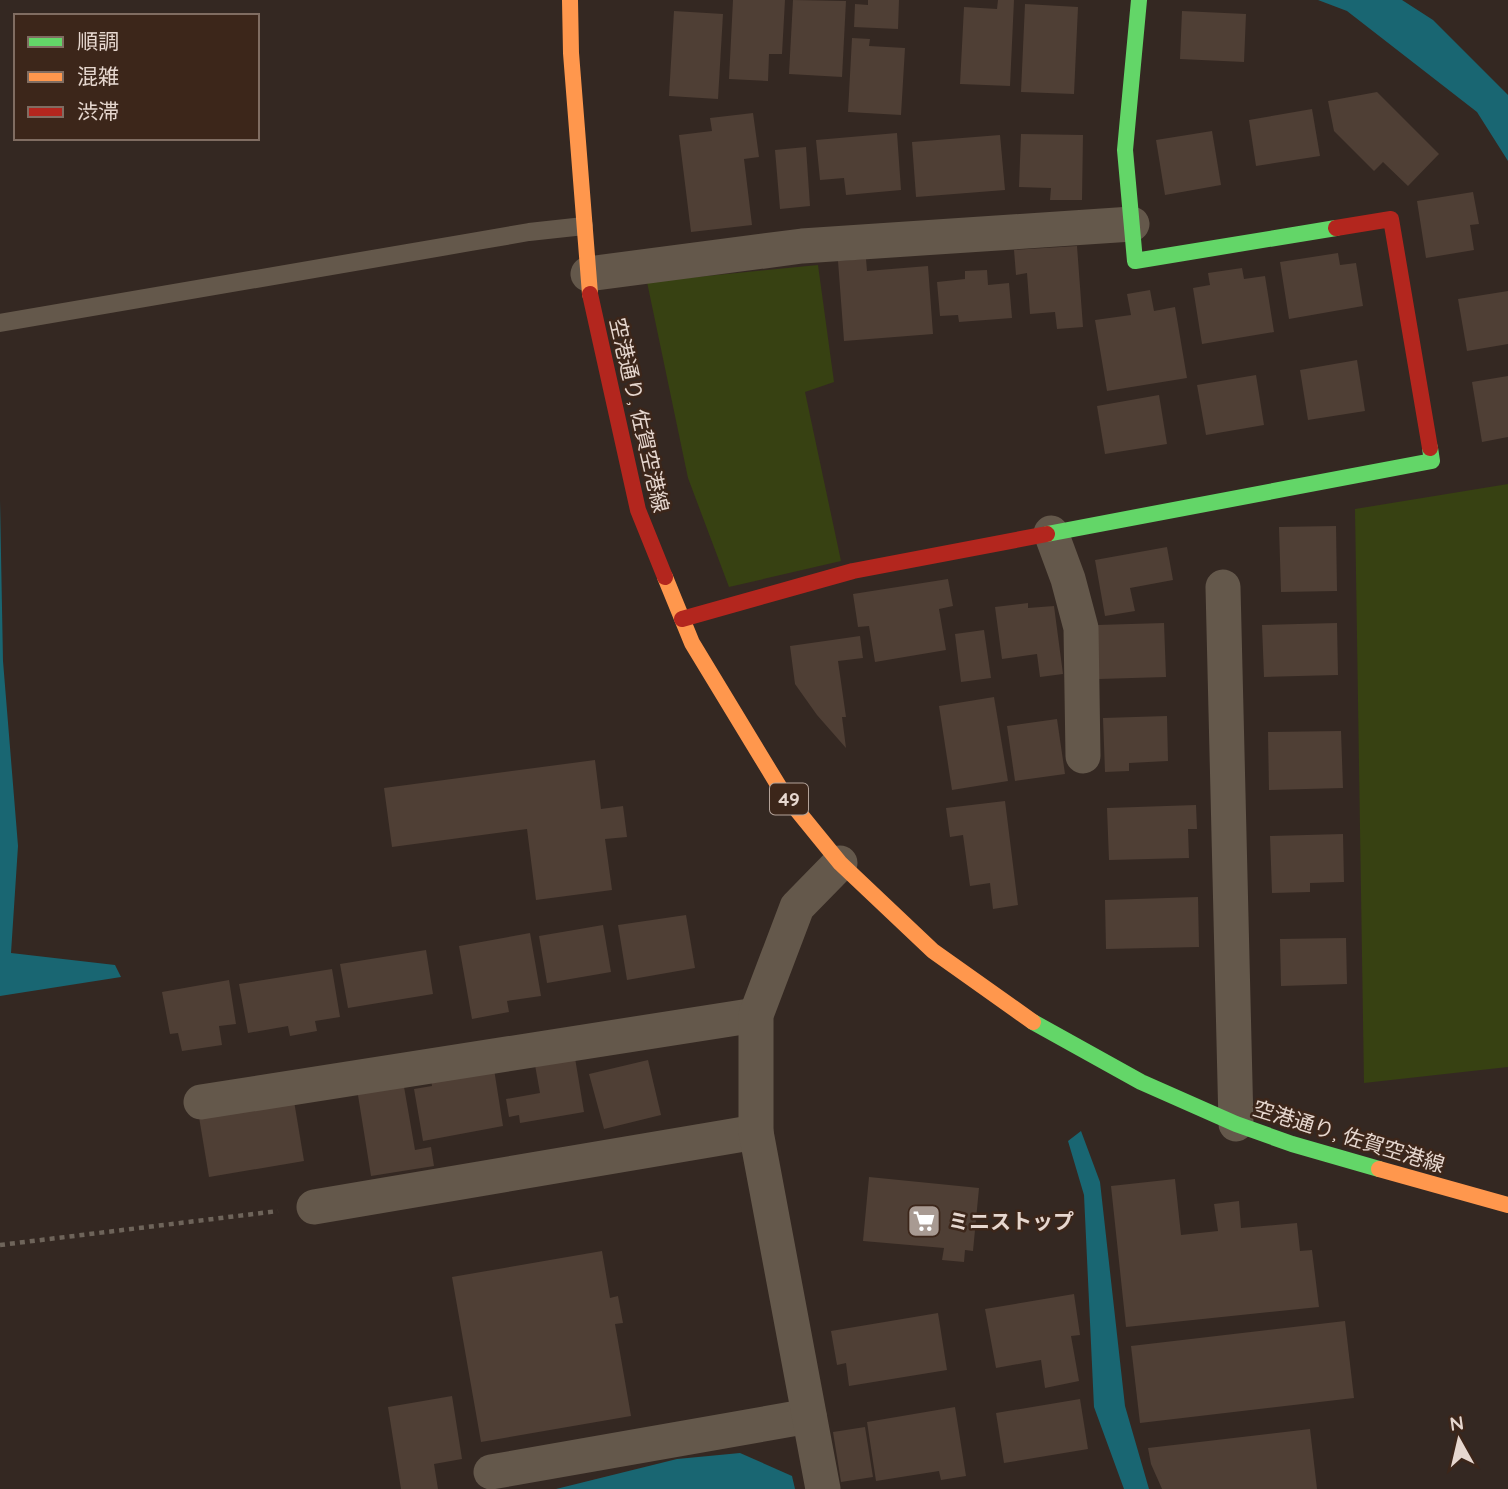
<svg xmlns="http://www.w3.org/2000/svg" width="1508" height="1489" viewBox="0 0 1508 1489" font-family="Quicksand,'Noto Sans JP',sans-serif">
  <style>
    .green { fill: #374112 }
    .water { fill: #196672 }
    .building { fill: #4f3f35 }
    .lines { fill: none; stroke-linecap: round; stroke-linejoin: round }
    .path { stroke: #6e645a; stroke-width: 4.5; stroke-dasharray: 5 5; stroke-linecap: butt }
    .lane { stroke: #64584b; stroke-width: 18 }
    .street { stroke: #64584b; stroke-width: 35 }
    .fast { stroke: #63d668; stroke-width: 16 }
    .slow { stroke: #ff974d; stroke-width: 16 }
    .jam { stroke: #b3261e; stroke-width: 16 }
    .labels { text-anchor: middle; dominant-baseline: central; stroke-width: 5; stroke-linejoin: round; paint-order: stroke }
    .shield { fill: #3c261a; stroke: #b3a299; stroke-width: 2 }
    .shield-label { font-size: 19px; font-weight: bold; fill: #e6d7cf }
    .street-label { font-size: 21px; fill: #e6d7cf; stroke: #3c261a }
    .poi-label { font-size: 21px; font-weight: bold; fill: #e6d7cf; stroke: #3c261a; text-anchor: start }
  </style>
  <rect width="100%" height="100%" fill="#342822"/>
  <g class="green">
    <path d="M 818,265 L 834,382 L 805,392 L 841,561 L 729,587 L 688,478 L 647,282 Z"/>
    <path d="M 1508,484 L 1508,1067 L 1364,1083 L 1355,509 Z"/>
  </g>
  <g class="water">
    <path d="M 1318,0 L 1402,0 L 1433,20 L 1508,95 L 1508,161 L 1477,112 L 1347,11 Z"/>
    <path d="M 0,500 L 3,661 L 18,846 L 11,953 L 115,965 L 121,977 L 0,996 Z"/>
    <path d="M 1081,1131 L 1100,1182 L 1125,1406 L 1149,1489 L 1124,1489 L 1094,1407 L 1084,1195 L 1068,1141 Z"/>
    <path d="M 740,1453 L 792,1476 L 795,1489 L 556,1489 L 677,1459 Z"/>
  </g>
  <g class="building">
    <path d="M 733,0 L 785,0 L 782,54 L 769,54 L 768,81 L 729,79 Z"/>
    <path d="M 793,0 L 846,1 L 842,77 L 789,74 Z"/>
    <path d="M 868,0 L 899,0 L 898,29 L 854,27 L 855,4 L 868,5 Z"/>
    <path d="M 998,0 L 1014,0 L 1010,86 L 960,84 L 964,7 L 997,9 Z"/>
    <path d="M 1025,4 L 1078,7 L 1074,94 L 1021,92 Z"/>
    <path d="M 674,11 L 723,14 L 718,99 L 669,96 Z"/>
    <path d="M 1182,11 L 1246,14 L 1244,62 L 1180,59 Z"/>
    <path d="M 852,38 L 870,39 L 869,46 L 905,48 L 901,115 L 848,112 Z"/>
    <path d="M 1377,92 L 1439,154 L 1408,186 L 1383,162 L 1374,171 L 1334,131 L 1328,101 Z"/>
    <path d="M 1312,109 L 1320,156 L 1256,166 L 1249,120 Z"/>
    <path d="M 753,113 L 759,157 L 744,159 L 752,225 L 691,232 L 679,135 L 712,131 L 710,118 Z"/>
    <path d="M 1212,131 L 1221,185 L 1165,195 L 1156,140 Z"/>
    <path d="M 897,133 L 901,190 L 846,195 L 844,178 L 820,180 L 816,140 Z"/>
    <path d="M 1021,134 L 1083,135 L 1082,200 L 1050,200 L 1051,188 L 1019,187 Z"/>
    <path d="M 1000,135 L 1005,190 L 916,197 L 912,142 Z"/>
    <path d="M 806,147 L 810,206 L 780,209 L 775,150 Z"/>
    <path d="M 1473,192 L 1479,224 L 1470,225 L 1474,250 L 1426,258 L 1417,201 Z"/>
    <path d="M 1077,246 L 1083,327 L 1057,329 L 1055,312 L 1030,314 L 1027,273 L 1016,275 L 1014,250 Z"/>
    <path d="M 1338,253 L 1340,265 L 1356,263 L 1363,306 L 1289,319 L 1280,262 Z"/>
    <path d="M 866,259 L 867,271 L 928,266 L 933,334 L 844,341 L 838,261 Z"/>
    <path d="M 1242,268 L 1244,279 L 1265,276 L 1274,332 L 1202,344 L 1193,288 L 1210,285 L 1208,273 Z"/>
    <path d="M 987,270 L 988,285 L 1009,283 L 1012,318 L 959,322 L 958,315 L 940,316 L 937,282 L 965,279 L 965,271 Z"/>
    <path d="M 1150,290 L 1154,311 L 1175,307 L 1187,378 L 1107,391 L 1095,320 L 1131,315 L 1127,294 Z"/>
    <path d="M 1508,291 L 1508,344 L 1467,351 L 1458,299 Z"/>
    <path d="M 1357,360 L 1365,411 L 1308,420 L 1300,370 Z"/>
    <path d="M 1256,375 L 1264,425 L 1206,435 L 1197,385 Z"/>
    <path d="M 1508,376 L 1508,437 L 1482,442 L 1472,382 Z"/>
    <path d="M 1159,395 L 1167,444 L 1105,454 L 1097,406 Z"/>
    <path d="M 1336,526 L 1337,591 L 1281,592 L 1279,527 Z"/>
    <path d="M 1167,547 L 1173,580 L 1130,588 L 1135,611 L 1105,616 L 1095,560 Z"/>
    <path d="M 948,579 L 953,606 L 939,609 L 946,650 L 875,662 L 869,626 L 858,627 L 853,594 Z"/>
    <path d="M 1028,603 L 1028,608 L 1054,606 L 1063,674 L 1040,677 L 1037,654 L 1002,659 L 995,607 Z"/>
    <path d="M 1164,623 L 1166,677 L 1099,679 L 1097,625 Z"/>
    <path d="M 1337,623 L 1338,675 L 1264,677 L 1262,625 Z"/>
    <path d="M 984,630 L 991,678 L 961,682 L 955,634 Z"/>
    <path d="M 860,636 L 863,658 L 838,661 L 846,717 L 842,717 L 846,748 L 817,715 L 795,684 L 790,646 Z"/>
    <path d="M 994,697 L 1008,781 L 952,790 L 939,706 Z"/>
    <path d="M 1167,716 L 1168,761 L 1129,763 L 1129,771 L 1105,772 L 1103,718 Z"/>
    <path d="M 1057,719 L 1065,774 L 1015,781 L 1007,726 Z"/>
    <path d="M 1341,731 L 1343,788 L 1269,790 L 1268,732 Z"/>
    <path d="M 595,760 L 601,809 L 623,806 L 627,837 L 605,839 L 612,890 L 536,900 L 527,829 L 392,847 L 384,788 Z"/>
    <path d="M 1005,801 L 1018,905 L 993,909 L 990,883 L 970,886 L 963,835 L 950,837 L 946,808 Z"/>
    <path d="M 1196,805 L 1197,829 L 1188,829 L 1189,858 L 1109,860 L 1107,808 Z"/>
    <path d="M 1343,834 L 1344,882 L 1310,883 L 1310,892 L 1272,893 L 1270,836 Z"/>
    <path d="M 1198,897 L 1199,947 L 1106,949 L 1105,900 Z"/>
    <path d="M 686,915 L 695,968 L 627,980 L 618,925 Z"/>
    <path d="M 603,925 L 611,972 L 547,983 L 539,936 Z"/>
    <path d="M 530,933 L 541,996 L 507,1001 L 509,1012 L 472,1019 L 459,946 Z"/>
    <path d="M 1346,938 L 1347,984 L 1281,986 L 1280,939 Z"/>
    <path d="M 426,950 L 433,994 L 348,1008 L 340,964 Z"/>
    <path d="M 332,969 L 340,1017 L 315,1021 L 317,1031 L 290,1036 L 288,1026 L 248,1033 L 239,984 Z"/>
    <path d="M 229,980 L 236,1024 L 219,1026 L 222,1045 L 182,1051 L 178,1033 L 170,1034 L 162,992 Z"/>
    <path d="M 575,1058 L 584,1112 L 520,1123 L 519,1115 L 509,1117 L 506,1099 L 540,1093 L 535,1065 Z"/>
    <path d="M 648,1060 L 661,1115 L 604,1129 L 589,1074 Z"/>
    <path d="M 494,1069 L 503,1126 L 423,1141 L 414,1089 L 432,1086 L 431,1079 Z"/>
    <path d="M 403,1081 L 415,1150 L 431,1147 L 434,1166 L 371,1176 L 357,1089 Z"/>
    <path d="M 294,1101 L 304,1161 L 209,1177 L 199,1117 Z"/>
    <path d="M 869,1177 L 979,1188 L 973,1251 L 965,1250 L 964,1262 L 942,1260 L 944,1248 L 863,1241 Z"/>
    <path d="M 1175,1179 L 1181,1235 L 1218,1231 L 1214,1204 L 1239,1201 L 1241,1228 L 1297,1223 L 1300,1251 L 1312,1250 L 1319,1307 L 1126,1327 L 1111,1186 Z"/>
    <path d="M 602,1251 L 610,1298 L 618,1296 L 623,1323 L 615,1324 L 631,1416 L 481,1442 L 452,1277 Z"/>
    <path d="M 1074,1294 L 1080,1335 L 1071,1336 L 1079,1381 L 1045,1388 L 1041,1360 L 996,1368 L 985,1309 Z"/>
    <path d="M 938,1313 L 947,1370 L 849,1386 L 846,1363 L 837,1365 L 831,1331 Z"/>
    <path d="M 1345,1321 L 1354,1398 L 1140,1423 L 1131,1346 Z"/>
    <path d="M 452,1396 L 462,1459 L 434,1464 L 438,1489 L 401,1489 L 388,1407 Z"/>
    <path d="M 1080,1399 L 1088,1449 L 1004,1463 L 996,1413 Z"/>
    <path d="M 955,1407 L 966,1476 L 941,1480 L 939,1471 L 876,1481 L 867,1422 Z"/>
    <path d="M 865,1427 L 873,1477 L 841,1482 L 833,1432 Z"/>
    <path d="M 1310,1429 L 1317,1489 L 1162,1489 L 1151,1464 L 1148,1448 Z"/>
  </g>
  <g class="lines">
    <path class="path" d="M 0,1245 L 278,1211"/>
    <path class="lane" d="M 0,323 L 471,242 L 529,232 L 584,226"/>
    <g class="street">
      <path d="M 588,274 L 802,246 L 1132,224"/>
      <path d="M 1051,533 L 1068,579 L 1081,628 L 1083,756"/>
      <path d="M 1223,587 L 1236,1124"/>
      <path d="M 201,1102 L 756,1015"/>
      <path d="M 314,1207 L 756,1132"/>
      <path d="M 491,1472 L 809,1416"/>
      <path d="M 823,1489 L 756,1132 L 756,1015 L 797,907 L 840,863"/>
    </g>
    <g class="fast">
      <path d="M 1139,0 L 1125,150 L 1135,261 L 1336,228"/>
      <path d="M 1047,534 L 1432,461 L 1430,448"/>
      <path d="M 1033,1022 L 1141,1082 L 1236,1124 L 1292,1144 L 1379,1169"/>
    </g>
    <g class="slow">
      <path d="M 570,0 L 571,53 L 590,294"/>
      <path d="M 665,577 L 692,643 L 783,793 L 840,863 L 933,951 L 1033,1022"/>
      <path d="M 1379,1169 L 1508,1205"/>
    </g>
    <g class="jam">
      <path d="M 1336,228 L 1391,219 L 1430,448"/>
      <path d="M 590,294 L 638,510 L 665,577"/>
      <path d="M 682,619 L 853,571 L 1047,534"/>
    </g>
  </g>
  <defs>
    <symbol id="supermarket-square" viewBox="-11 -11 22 22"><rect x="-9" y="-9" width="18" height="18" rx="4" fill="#a89a92" stroke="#3c261a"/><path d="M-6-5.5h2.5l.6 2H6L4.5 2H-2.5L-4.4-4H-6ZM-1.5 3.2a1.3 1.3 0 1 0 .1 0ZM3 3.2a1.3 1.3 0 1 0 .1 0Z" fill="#fff"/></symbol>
  </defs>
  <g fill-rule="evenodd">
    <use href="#supermarket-square" x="905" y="1202" width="38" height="38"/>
  </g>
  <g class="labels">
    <rect class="shield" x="770" y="783.5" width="38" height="31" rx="5"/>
    <g class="shield-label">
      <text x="789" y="799">49</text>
    </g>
    <g class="street-label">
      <text transform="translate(640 415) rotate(77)">空港通り, 佐賀空港線</text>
      <text transform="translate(1349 1136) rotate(17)">空港通り, 佐賀空港線</text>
    </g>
    <g class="poi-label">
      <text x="948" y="1221">ミニストップ</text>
    </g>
  </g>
  <rect x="14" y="14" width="245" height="126" fill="#3c261a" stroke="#806d62" stroke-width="2"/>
  <rect x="28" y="37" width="35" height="10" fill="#63d668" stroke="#806d62" stroke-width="2"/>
  <text x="77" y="49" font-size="21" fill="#e6d7cf">順調</text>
  <rect x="28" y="72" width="35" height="10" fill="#ff974d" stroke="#806d62" stroke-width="2"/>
  <text x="77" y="84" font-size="21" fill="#e6d7cf">混雑</text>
  <rect x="28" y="107" width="35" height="10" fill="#b3261e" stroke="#806d62" stroke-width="2"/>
  <text x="77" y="119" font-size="21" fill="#e6d7cf">渋滞</text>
  <g transform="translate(1459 1440) rotate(352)" stroke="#3c261a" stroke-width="5" paint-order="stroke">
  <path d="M0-5L12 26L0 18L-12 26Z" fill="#e6d7cf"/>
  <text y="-10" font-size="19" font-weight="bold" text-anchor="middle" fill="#e6d7cf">N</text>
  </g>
</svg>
